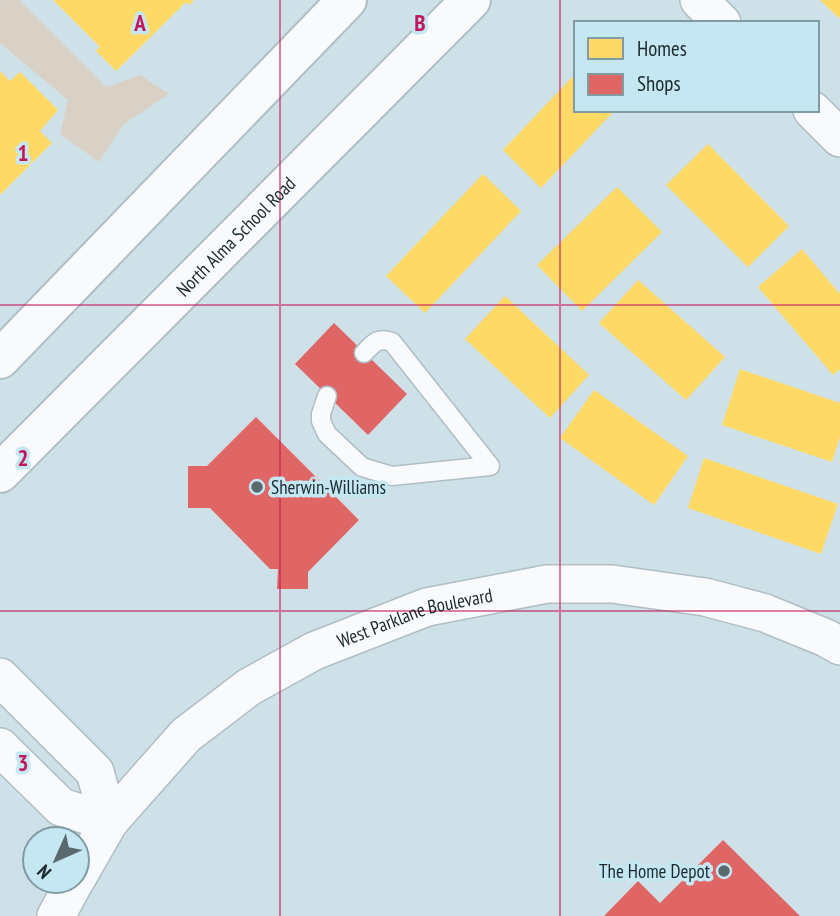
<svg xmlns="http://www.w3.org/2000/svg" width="840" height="916" viewBox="0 0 840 916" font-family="'PT Sans Narrow',sans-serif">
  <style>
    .green { fill: #dad1c6 }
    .homes { fill: #ffd966 }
    .shops { fill: #e06666 }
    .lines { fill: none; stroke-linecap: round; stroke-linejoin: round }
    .lane-casing { stroke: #b0bec4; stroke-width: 21 }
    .street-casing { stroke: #b0bec4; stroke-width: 40 }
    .secondary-casing { stroke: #b0bec4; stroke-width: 42 }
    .lane { stroke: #f8fafc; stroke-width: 18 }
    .street { stroke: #f8fafc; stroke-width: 37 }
    .secondary { stroke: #f8fafc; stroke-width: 38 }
    .grid { fill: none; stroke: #c2185b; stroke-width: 2; stroke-opacity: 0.55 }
    .poi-dot { fill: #5a696e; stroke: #c4e7f2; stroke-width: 2.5 }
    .labels { text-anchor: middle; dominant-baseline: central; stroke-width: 7; stroke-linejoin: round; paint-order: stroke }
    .street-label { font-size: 19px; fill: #1c292d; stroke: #c4e7f2 }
    .poi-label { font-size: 19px; fill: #1c292d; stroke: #c4e7f2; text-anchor: start }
    .grid-label { font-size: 23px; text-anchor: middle; font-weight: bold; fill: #c2185b; stroke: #c4e7f2; stroke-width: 7; stroke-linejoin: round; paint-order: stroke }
  </style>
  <rect width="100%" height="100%" fill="#cee1e8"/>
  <path class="green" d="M 3,0 L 19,0 L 106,87 L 140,75 L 169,94 L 124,124 L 99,162 L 60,134 L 68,100 L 0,43 L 0,1 Z"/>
  <g class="homes">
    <path d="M 53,0 L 194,0 L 189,5 L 186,2 L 116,71 L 96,51 L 100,47 Z"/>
    <path d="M 820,0 L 840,0 L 840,19 Z"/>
    <path d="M 0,71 L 10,81 L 20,72 L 58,110 L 40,131 L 52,143 L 0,195 Z"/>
    <path d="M 576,73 L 576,110 L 615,110 L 541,188 L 503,150 Z"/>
    <path d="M 708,144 L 789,226 L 748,267 L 666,185 Z"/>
    <path d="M 483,174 L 521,211 L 425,313 L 386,276 Z"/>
    <path d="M 617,187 L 662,232 L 582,311 L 537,265 Z"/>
    <path d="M 802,249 L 840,294 L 840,369 L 833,375 L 758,287 Z"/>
    <path d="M 638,280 L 725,357 L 686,400 L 599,323 Z"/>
    <path d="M 505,296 L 589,375 L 550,418 L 465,339 Z"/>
    <path d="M 740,369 L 840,403 L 840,437 L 832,462 L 722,425 Z"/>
    <path d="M 594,390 L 688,456 L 654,505 L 560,438 Z"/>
    <path d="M 704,458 L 838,504 L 821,554 L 688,508 Z"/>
  </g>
  <g class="shops">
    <path d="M 334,323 L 407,394 L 368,435 L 295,364 Z"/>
    <path d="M 256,417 L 359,520 L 308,572 L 308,589 L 277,589 L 278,569 L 270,569 L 210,508 L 188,508 L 188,466 L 207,466 Z"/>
    <path d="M 723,840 L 800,916 L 604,916 L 638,881 L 660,903 Z"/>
  </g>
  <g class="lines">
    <defs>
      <path id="lane" d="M 327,396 L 321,414 L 321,421 L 327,434 L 362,467 L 392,476 L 490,466 L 392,342 C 377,337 374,343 364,353"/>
      <g id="street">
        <path d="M 699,0 L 722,23"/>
        <path d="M 812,110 L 840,138"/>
        <path d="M 0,677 L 95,772 L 109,822"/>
        <path d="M 0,747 L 61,807 L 109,822"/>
        <path id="s1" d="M 77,878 L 109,822 L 186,735 L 249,687 L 314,651 L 427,607 L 547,584 L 612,584 L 705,597 L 765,613 L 826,638 L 840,646"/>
        <path d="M 56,916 L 75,881"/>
      </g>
      <g id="secondary">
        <path d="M 0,359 L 347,0"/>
        <path id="s2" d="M 0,473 L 471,0"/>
      </g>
    </defs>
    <use href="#lane" class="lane-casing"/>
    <use href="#street" class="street-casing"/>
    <use href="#secondary" class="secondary-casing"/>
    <use href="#lane" class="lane"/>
    <use href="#street" class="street"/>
    <use href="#secondary" class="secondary"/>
  </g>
  <path class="grid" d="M 280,0 L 280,916M 560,0 L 560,916M 0,305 L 840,305M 0,611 L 840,611"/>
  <g class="poi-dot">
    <circle cx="257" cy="487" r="7"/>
    <circle cx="724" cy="871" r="7"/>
  </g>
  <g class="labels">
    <g class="street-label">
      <text stroke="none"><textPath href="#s2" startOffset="334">North Alma School Road</textPath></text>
      <text stroke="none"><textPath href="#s1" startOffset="441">West Parklane Boulevard</textPath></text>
    </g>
    <g class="poi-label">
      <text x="271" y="487">Sherwin-Williams</text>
      <text x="710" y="871" text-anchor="end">The Home Depot</text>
    </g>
  </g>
  <g class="grid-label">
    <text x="140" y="31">A</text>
    <text x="420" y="31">B</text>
    <text x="23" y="161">1</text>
    <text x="23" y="466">2</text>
    <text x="23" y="771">3</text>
  </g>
  <rect x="574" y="21" width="245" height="91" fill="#c4e7f2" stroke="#819ba3" stroke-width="2"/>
  <rect x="588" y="38" width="35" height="21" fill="#ffd966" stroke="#819ba3" stroke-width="2"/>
  <text x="637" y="56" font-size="21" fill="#1c292d">Homes</text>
  <rect x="588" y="74" width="35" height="21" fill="#e06666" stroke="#819ba3" stroke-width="2"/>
  <text x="637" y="91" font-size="21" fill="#1c292d">Shops</text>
  <g transform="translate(56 860) rotate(225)"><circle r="33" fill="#c4e7f2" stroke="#819ba3" stroke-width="2"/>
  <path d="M0-5L12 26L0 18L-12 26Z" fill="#5a696e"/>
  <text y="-10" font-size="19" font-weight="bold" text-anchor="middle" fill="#1c292d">N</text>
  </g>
</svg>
